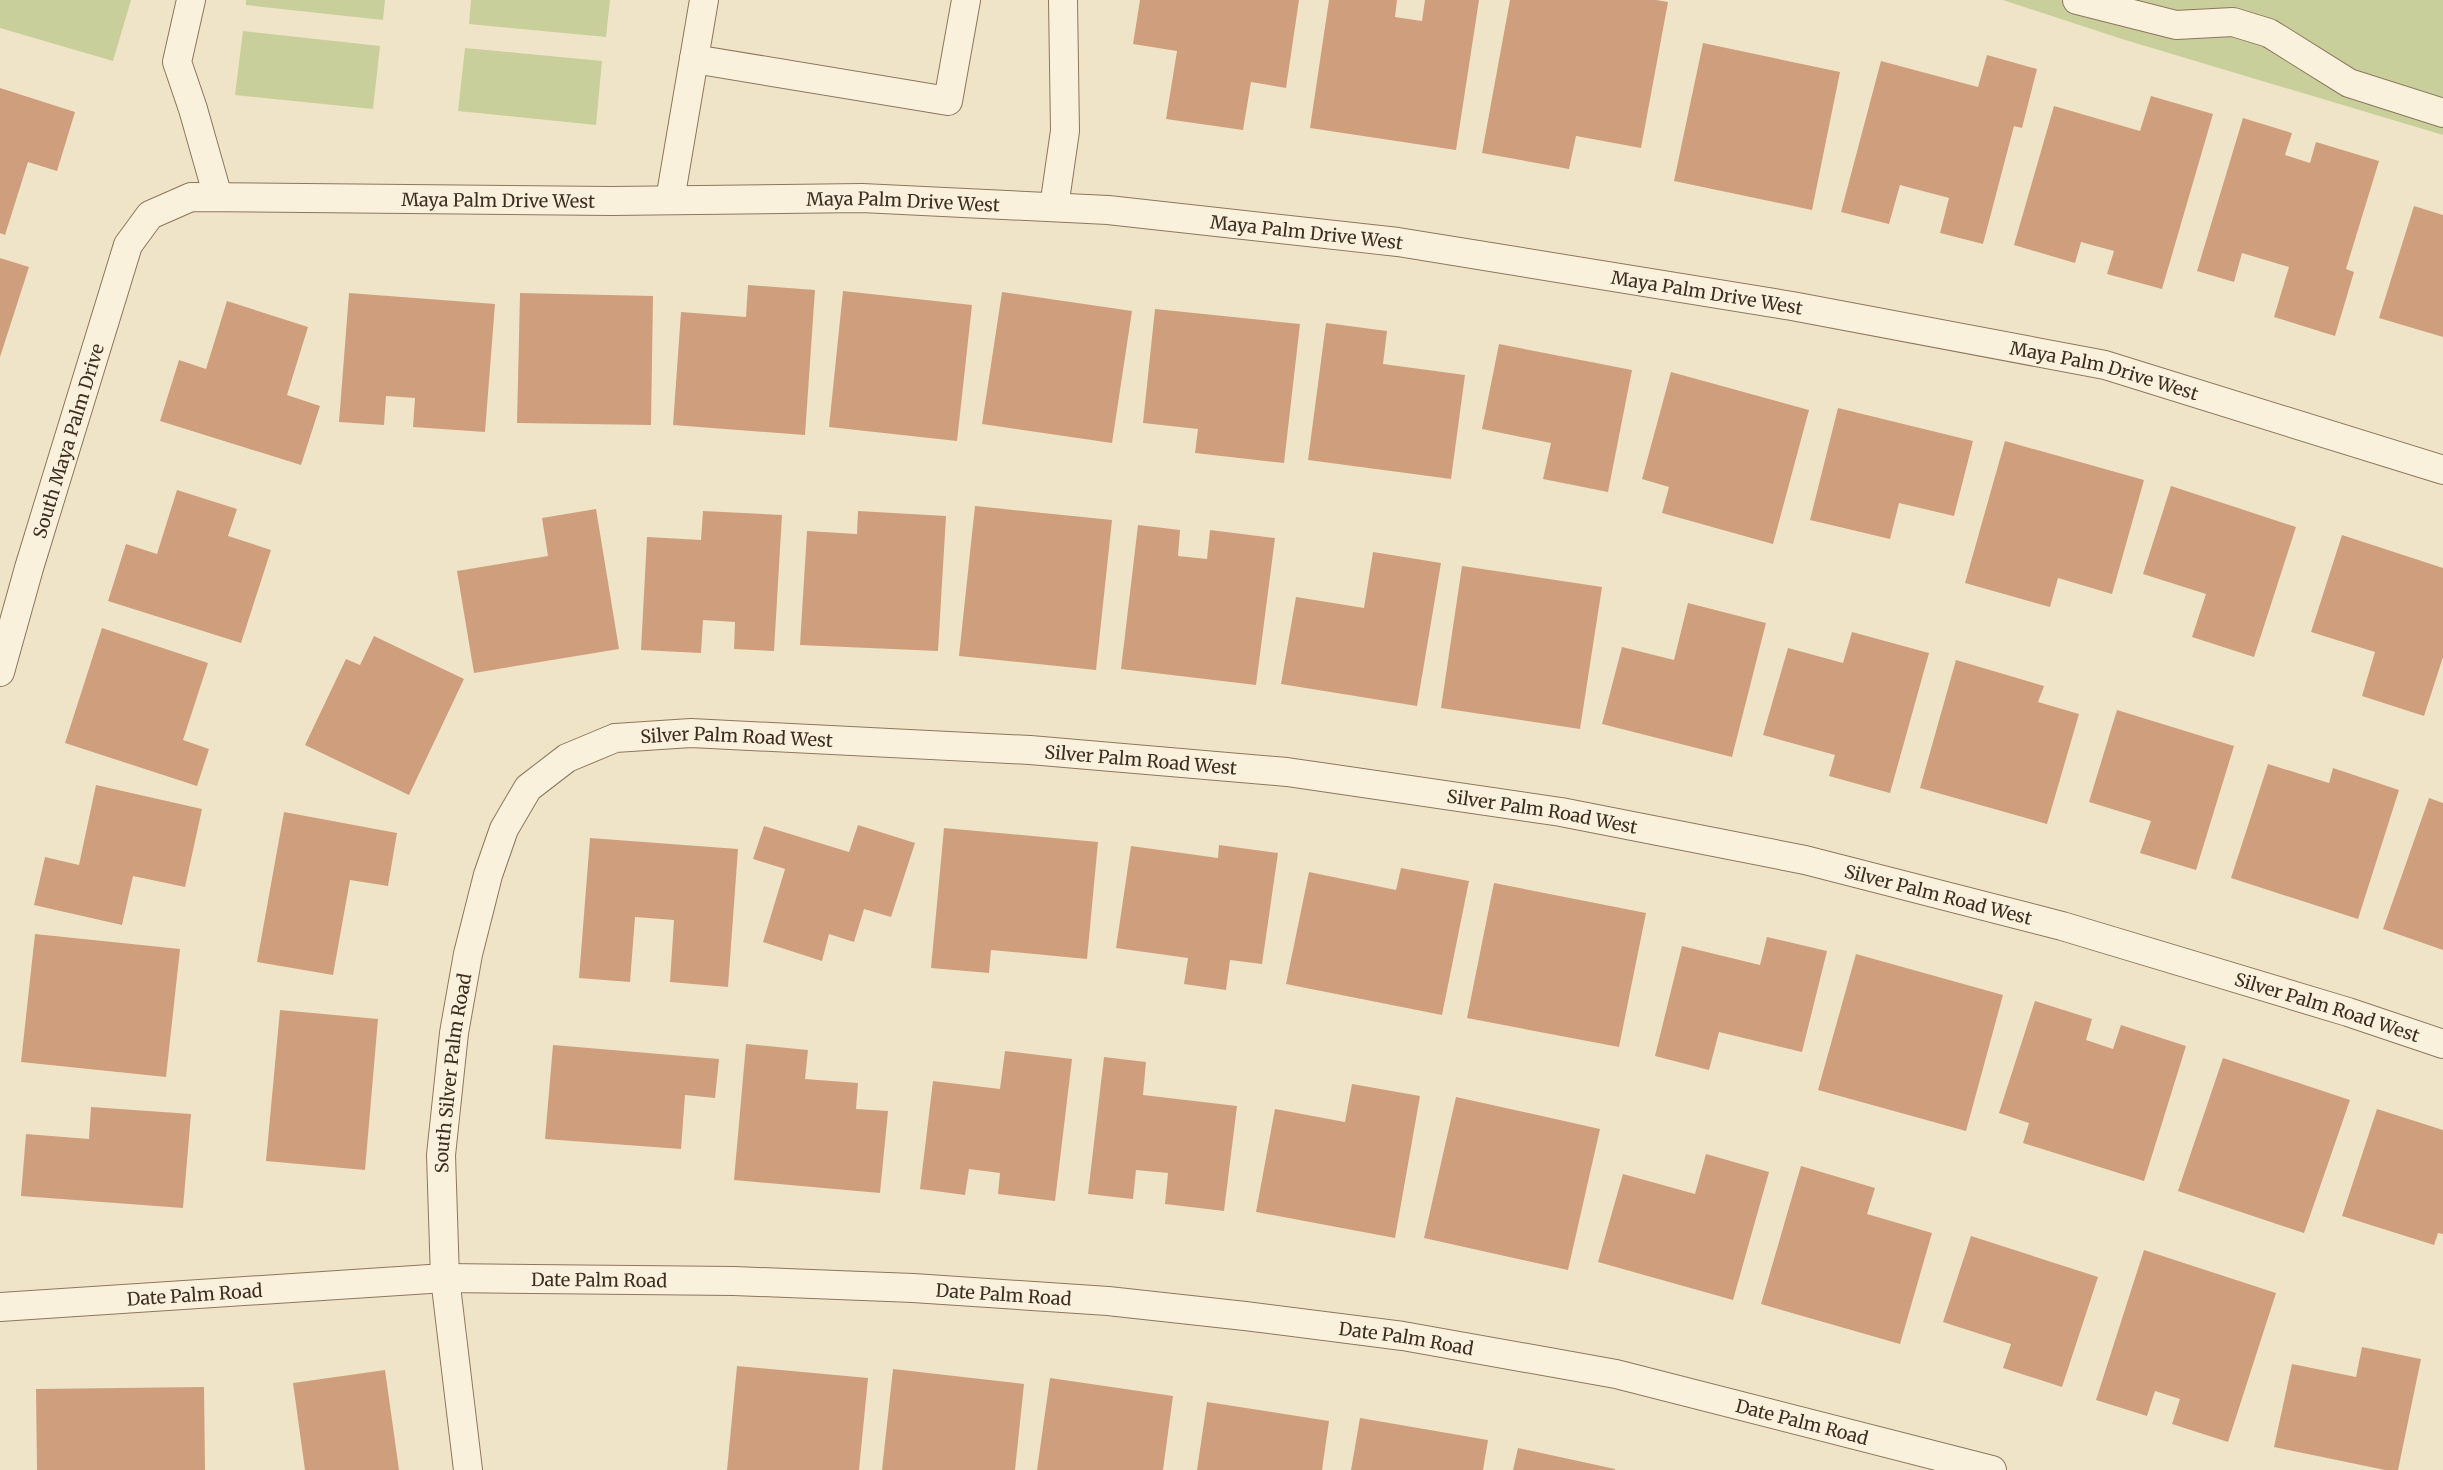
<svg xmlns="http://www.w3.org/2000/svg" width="2443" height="1470" viewBox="0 0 2443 1470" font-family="Merriweather,serif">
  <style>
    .green { fill: #c9cf9b }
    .building { fill: #cf9f7d }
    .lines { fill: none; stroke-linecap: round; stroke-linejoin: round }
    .minor-casing { stroke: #8d765c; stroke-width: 30 }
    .minor { stroke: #faf1dc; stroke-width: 28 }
    .labels { text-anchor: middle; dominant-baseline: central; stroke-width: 5; stroke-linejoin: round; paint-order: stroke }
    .street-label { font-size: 18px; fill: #3d2e20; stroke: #f7eed8 }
  </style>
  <rect width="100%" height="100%" fill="#f0e4c8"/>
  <g class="green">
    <path d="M 0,0 L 131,0 L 113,61 L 0,28 Z"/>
    <path d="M 246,0 L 385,0 L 383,20 L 246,5 Z"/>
    <path d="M 471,0 L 610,0 L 606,37 L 469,24 Z"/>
    <path d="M 2003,0 L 2443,0 L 2443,135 L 2122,39 Z"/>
    <path d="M 243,31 L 380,46 L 373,109 L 235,95 Z"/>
    <path d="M 465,48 L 602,61 L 596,125 L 458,111 Z"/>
  </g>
  <g class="building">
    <path d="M 1140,0 L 1299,0 L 1286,88 L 1251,82 L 1243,130 L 1166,119 L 1177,51 L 1133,44 Z"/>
    <path d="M 1329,0 L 1397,0 L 1395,17 L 1422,21 L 1425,0 L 1479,0 L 1456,150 L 1310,128 Z"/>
    <path d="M 1510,0 L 1656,0 L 1668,2 L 1641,148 L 1576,136 L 1569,169 L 1482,153 Z"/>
    <path d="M 1703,43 L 1840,72 L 1812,210 L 1674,181 Z"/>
    <path d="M 1987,55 L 2037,69 L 2022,128 L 2014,126 L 1983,244 L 1940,233 L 1949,198 L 1900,185 L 1889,224 L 1841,212 L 1881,61 L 1978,87 Z"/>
    <path d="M 0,88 L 75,112 L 57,171 L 28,162 L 5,235 L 0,233 Z"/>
    <path d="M 2151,96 L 2213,114 L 2162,289 L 2107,274 L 2114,251 L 2081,242 L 2075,263 L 2014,245 L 2054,106 L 2140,131 Z"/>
    <path d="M 2243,118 L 2292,133 L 2285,155 L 2310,163 L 2316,142 L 2379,161 L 2346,269 L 2354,272 L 2335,336 L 2274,317 L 2289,267 L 2242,253 L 2234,282 L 2197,271 Z"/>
    <path d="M 2414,206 L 2443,215 L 2443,337 L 2379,318 Z"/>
    <path d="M 0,258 L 29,267 L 0,357 Z"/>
    <path d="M 748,285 L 815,290 L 805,435 L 673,425 L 681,312 L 746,317 Z"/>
    <path d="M 843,291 L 972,305 L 957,441 L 829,427 Z"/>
    <path d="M 1002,292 L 1132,311 L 1112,443 L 982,424 Z"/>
    <path d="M 349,293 L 495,304 L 485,432 L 413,427 L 415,398 L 386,396 L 384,425 L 339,422 Z"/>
    <path d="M 520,293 L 653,296 L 651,425 L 517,423 Z"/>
    <path d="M 227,301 L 308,327 L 287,395 L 320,406 L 301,465 L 160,421 L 179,360 L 206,369 Z"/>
    <path d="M 1155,309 L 1300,324 L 1284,463 L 1195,453 L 1198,429 L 1143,423 Z"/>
    <path d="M 1326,323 L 1387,331 L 1383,364 L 1465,375 L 1451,479 L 1308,460 Z"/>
    <path d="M 1499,344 L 1632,370 L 1608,492 L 1543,479 L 1551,443 L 1482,429 Z"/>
    <path d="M 1671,372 L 1809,410 L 1773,544 L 1662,513 L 1669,487 L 1642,479 Z"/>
    <path d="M 1838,408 L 1973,441 L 1954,516 L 1899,503 L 1890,539 L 1810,520 Z"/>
    <path d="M 2005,441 L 2144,480 L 2112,594 L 2058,578 L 2050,607 L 1965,583 Z"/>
    <path d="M 2171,486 L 2296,527 L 2254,657 L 2192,637 L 2206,594 L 2143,574 Z"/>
    <path d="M 177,490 L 237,509 L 228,536 L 271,550 L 241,643 L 108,601 L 126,544 L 157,554 Z"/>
    <path d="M 975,506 L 1112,520 L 1096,670 L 959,656 Z"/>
    <path d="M 596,509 L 619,649 L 474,673 L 457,571 L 548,556 L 542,518 Z"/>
    <path d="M 703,511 L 782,515 L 774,651 L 734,649 L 735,622 L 703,620 L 701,653 L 641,650 L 647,537 L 701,540 Z"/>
    <path d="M 858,511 L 946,516 L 938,651 L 800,645 L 807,531 L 857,534 Z"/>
    <path d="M 1138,525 L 1180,530 L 1178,556 L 1207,559 L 1210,530 L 1275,538 L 1256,685 L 1121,669 Z"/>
    <path d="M 2342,535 L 2443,568 L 2443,657 L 2424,716 L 2362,696 L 2375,652 L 2311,632 Z"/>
    <path d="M 1373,552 L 1441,563 L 1417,706 L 1281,684 L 1296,597 L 1364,608 Z"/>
    <path d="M 1462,566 L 1602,587 L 1580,729 L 1441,708 Z"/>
    <path d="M 1688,603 L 1766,623 L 1732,757 L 1602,724 L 1622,647 L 1674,660 Z"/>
    <path d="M 102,628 L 208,663 L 183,740 L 209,749 L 197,786 L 65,743 Z"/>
    <path d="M 1852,632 L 1929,653 L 1890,793 L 1829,776 L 1835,755 L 1763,735 L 1788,648 L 1843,663 Z"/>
    <path d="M 374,636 L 464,679 L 409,795 L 305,745 L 346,659 L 360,665 Z"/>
    <path d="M 1956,660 L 2044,686 L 2038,702 L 2079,714 L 2047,824 L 1920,788 Z"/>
    <path d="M 2117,710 L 2234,746 L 2196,870 L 2140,853 L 2151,821 L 2089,802 Z"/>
    <path d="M 2268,764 L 2329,783 L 2333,768 L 2399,790 L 2358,919 L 2231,878 Z"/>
    <path d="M 96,785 L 202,809 L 185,887 L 133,876 L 122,925 L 34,905 L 45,857 L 79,865 Z"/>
    <path d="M 2429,798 L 2443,803 L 2443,950 L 2383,929 Z"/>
    <path d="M 284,812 L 397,833 L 388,886 L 350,880 L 333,975 L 257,962 Z"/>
    <path d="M 858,825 L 915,843 L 891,917 L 864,909 L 854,942 L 829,934 L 822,961 L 763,942 L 785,869 L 753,859 L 764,826 L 849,852 Z"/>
    <path d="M 944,828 L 1098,842 L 1087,959 L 991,950 L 989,973 L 931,968 Z"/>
    <path d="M 590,838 L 738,849 L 728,987 L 670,982 L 674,920 L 635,917 L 630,982 L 579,978 Z"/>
    <path d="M 1219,845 L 1278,853 L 1262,964 L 1230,960 L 1226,990 L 1184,984 L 1188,958 L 1116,948 L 1131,846 L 1218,858 Z"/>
    <path d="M 1401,868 L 1469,881 L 1442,1015 L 1286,984 L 1309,872 L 1396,890 Z"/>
    <path d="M 1494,883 L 1646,913 L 1619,1047 L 1467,1018 Z"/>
    <path d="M 35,934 L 180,949 L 166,1077 L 21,1062 Z"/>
    <path d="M 1767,937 L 1827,951 L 1802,1052 L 1719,1032 L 1709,1070 L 1655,1056 L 1682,946 L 1760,965 Z"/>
    <path d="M 1856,954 L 2003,995 L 1966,1131 L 1818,1090 Z"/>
    <path d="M 2035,1001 L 2092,1019 L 2086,1040 L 2113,1049 L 2121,1025 L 2186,1046 L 2144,1181 L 2023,1143 L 2029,1123 L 1999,1113 Z"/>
    <path d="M 280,1010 L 378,1019 L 365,1170 L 266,1161 Z"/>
    <path d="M 746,1044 L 808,1050 L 805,1079 L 858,1083 L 856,1109 L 888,1111 L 880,1193 L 734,1180 Z"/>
    <path d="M 553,1045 L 719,1059 L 715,1098 L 685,1095 L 681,1149 L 545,1139 Z"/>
    <path d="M 1005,1051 L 1072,1059 L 1055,1201 L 998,1194 L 1000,1173 L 969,1169 L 965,1195 L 920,1189 L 933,1081 L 1000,1089 Z"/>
    <path d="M 1104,1057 L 1146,1062 L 1143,1095 L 1237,1106 L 1224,1211 L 1165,1204 L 1168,1173 L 1136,1170 L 1133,1199 L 1088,1194 Z"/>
    <path d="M 2223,1058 L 2350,1100 L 2304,1233 L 2178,1191 Z"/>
    <path d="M 1352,1084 L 1420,1096 L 1395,1238 L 1256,1212 L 1275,1109 L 1345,1122 Z"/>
    <path d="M 1456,1097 L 1600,1129 L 1568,1270 L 1424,1238 Z"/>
    <path d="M 91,1107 L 191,1114 L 183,1208 L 21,1196 L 26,1134 L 89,1139 Z"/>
    <path d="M 2377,1109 L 2443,1130 L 2443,1234 L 2438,1233 L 2434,1245 L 2342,1216 Z"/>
    <path d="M 1706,1154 L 1769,1172 L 1733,1300 L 1598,1262 L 1623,1174 L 1695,1194 Z"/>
    <path d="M 1801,1166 L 1875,1188 L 1867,1214 L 1932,1233 L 1900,1344 L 1761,1304 Z"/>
    <path d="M 1971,1236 L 2098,1277 L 2062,1387 L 2003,1368 L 2011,1344 L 1943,1322 Z"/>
    <path d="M 2144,1250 L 2276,1293 L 2228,1442 L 2172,1424 L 2180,1399 L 2155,1391 L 2147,1416 L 2096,1400 Z"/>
    <path d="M 2362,1347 L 2421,1359 L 2398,1470 L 2385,1470 L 2274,1447 L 2292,1364 L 2356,1377 Z"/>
    <path d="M 737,1366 L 868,1378 L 859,1470 L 727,1470 Z"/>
    <path d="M 893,1369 L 1024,1384 L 1015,1470 L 882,1470 Z"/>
    <path d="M 385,1370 L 399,1470 L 305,1470 L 293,1383 Z"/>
    <path d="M 1050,1378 L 1173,1396 L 1163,1470 L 1037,1470 Z"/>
    <path d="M 204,1387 L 205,1470 L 37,1470 L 36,1389 Z"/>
    <path d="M 1207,1402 L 1329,1421 L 1322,1470 L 1197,1470 Z"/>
    <path d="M 1360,1418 L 1488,1440 L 1483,1470 L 1351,1470 Z"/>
    <path d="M 1518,1448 L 1615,1469 L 1615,1470 L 1513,1470 Z"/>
  </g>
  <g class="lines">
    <defs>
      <g id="minor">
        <path d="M 191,0 L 177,62 L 193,109 L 218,197"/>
        <path d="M 2077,0 L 2176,25 L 2233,22 L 2269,33 L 2349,83 L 2443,113"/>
        <path d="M 694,59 L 948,101 L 966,0"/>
        <path d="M 670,200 L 704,0"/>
        <path d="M 1054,207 L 1065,131 L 1063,0"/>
        <path id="s1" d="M 0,672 L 29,568 L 128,245 L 150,215 L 191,197 L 611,201 L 862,198 L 1108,210 L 1398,242 L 1792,306 L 2105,365 L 2443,470"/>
        <path id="s2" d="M 0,1307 L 445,1278 L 734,1281 L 913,1288 L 1108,1301 L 1245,1316 L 1403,1336 L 1616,1374 L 1992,1470"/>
        <path id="s3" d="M 468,1470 L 445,1278 L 441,1155 L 454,1033 L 468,954 L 488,875 L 504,829 L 528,788 L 567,758 L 615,738 L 691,733 L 1030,750 L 1287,772 L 1561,812 L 1805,860 L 2062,926 L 2348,1012 L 2443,1044"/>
      </g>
    </defs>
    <use href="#minor" class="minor-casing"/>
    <use href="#minor" class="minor"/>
  </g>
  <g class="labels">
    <g class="street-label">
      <text stroke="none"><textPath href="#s1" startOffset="835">Maya Palm Drive West</textPath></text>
      <text stroke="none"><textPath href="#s1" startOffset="1240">Maya Palm Drive West</textPath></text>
      <text stroke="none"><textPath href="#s1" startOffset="1645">Maya Palm Drive West</textPath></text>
      <text stroke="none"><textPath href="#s1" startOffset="2050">Maya Palm Drive West</textPath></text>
      <text stroke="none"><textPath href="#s1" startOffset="2455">Maya Palm Drive West</textPath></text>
      <text stroke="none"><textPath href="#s1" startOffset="241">South Maya Palm Drive</textPath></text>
      <text stroke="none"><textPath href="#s3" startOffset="920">Silver Palm Road West</textPath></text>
      <text stroke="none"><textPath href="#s3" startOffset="1325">Silver Palm Road West</textPath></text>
      <text stroke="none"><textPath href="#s3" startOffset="1730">Silver Palm Road West</textPath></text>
      <text stroke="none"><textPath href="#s3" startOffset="2135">Silver Palm Road West</textPath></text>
      <text stroke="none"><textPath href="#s3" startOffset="2540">Silver Palm Road West</textPath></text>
      <text stroke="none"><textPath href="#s3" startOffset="399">South Silver Palm Road</textPath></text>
      <text stroke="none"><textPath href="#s2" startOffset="600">Date Palm Road</textPath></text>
      <text stroke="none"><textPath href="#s2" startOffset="195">Date Palm Road</textPath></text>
      <text stroke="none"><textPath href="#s2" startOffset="1005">Date Palm Road</textPath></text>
      <text stroke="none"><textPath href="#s2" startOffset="1410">Date Palm Road</textPath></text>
      <text stroke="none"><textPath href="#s2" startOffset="1815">Date Palm Road</textPath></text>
    </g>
  </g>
</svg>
